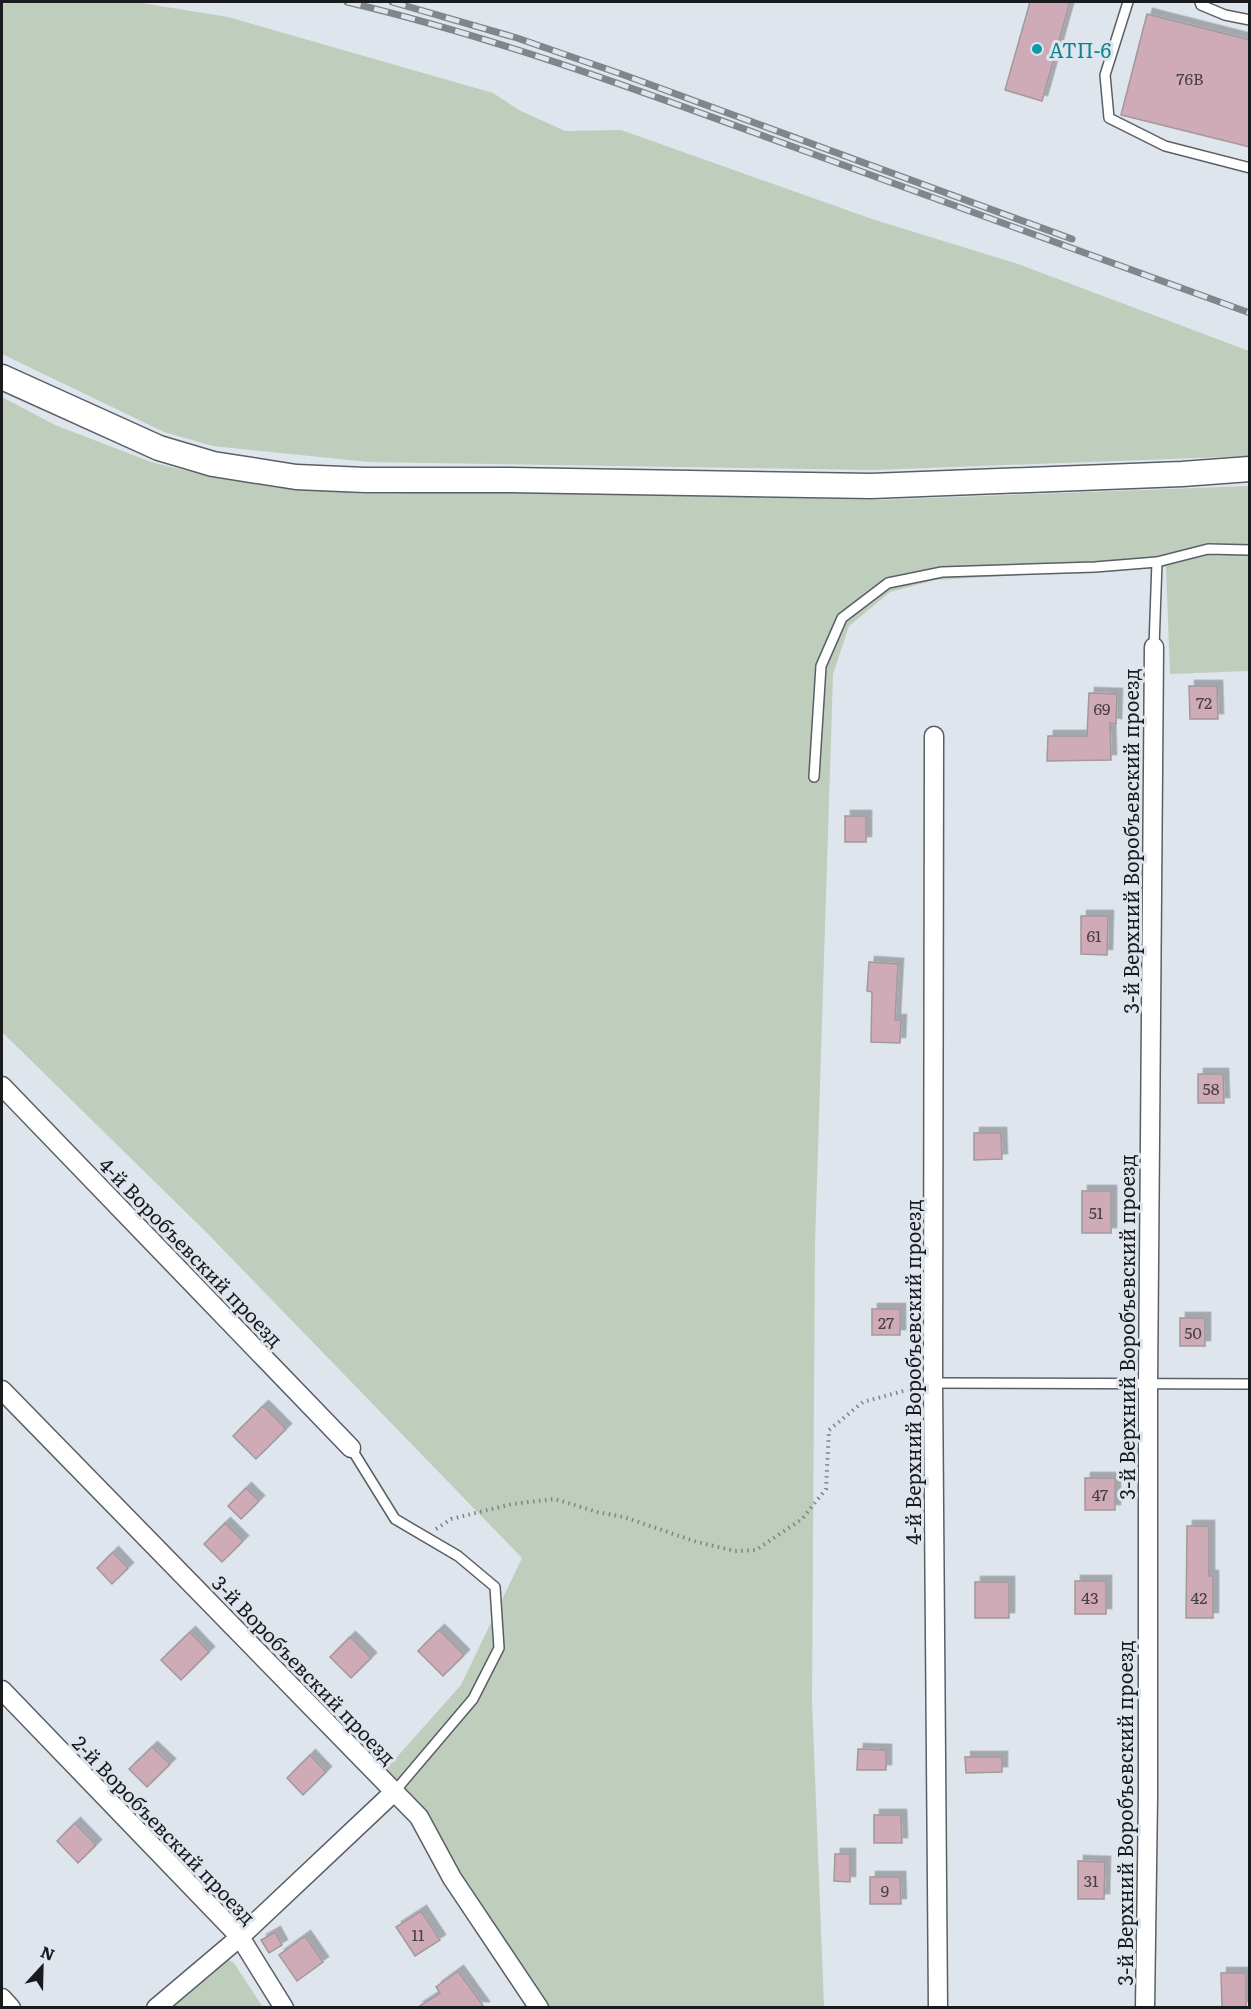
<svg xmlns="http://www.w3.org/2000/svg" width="1251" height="2009" viewBox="0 0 1251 2009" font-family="Literata,serif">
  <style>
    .green { fill: #becdbc }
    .building { fill: #cfaab7; stroke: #a3989c; stroke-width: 1.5; filter: url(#shadow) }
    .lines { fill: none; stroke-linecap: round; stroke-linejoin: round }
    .service-casing { stroke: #5a5f66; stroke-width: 12 }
    .minor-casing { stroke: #5a5f66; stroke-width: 21 }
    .tertiary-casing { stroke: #5a5f66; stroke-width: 27 }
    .path { stroke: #7f848a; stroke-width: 4; stroke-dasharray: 1.5 4.5; stroke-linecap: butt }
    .service { stroke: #fff; stroke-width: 9 }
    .minor { stroke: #fff; stroke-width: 18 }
    .tertiary { stroke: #fff; stroke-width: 24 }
    .rail-casing { stroke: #81868b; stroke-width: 7 }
    .rail { stroke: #dee5ed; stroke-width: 4.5; stroke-dasharray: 14; stroke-linecap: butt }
    .culture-dot { fill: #0f9aa8; stroke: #dee5ed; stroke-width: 2 }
    .labels { text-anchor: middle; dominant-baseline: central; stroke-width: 6; stroke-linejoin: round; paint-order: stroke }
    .number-label { font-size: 16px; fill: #463f44 }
    .culture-label { font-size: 20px; fill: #0d838f; stroke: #dee5ed; text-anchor: start }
    .street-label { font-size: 20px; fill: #191b1e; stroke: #dee5ed }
  </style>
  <defs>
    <filter id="shadow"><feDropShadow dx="5.5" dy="-5.5" stdDeviation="0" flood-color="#0004"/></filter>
  </defs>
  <rect width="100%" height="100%" fill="#dee5ed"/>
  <g class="green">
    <path d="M 2,2 L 135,2 L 228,17 L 493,93 L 519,110 L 565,131 L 621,130 L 875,220 L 1018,264 L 1249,351 L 1249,456 L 874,470 L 369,462 L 213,446 L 164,432 L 2,354 Z"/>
    <path d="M 2,397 L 55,425 L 151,462 L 212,477 L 365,494 L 512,491 L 877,500 L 1249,486 L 1249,671 L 1170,674 L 1166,567 L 935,580 L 890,592 L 849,626 L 833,674 L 815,1244 L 812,1700 L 824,2007 L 539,2007 L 452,1878 L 379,1777 L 461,1685 L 522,1558 L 206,1232 L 2,1032 Z"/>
    <path d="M 225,1958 L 234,1963 L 262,2006 L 171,2008 Z"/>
  </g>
  <g class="building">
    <path d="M 1030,2 L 1070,2 L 1042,101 L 1005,90 Z"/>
    <path d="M 1147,14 L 1250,40 L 1250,147 L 1121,115 Z"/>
    <path d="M 1189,686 L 1217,686 L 1218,719 L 1190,719 Z"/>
    <path d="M 1089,693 L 1117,694 L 1116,724 L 1110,723 L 1111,760 L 1047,761 L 1048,736 L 1087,736 Z"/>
    <rect x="845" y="816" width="21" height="26"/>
    <path d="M 1081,916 L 1108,916 L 1107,955 L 1081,954 Z"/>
    <path d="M 869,962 L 898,964 L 895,1020 L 901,1020 L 900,1043 L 871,1042 L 872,992 L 867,991 Z"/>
    <path d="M 1198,1074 L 1223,1074 L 1224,1103 L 1198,1103 Z"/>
    <path d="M 974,1133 L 1001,1133 L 1002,1159 L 974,1160 Z"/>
    <rect x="1082" y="1191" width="29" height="42"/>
    <rect x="872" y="1309" width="28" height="26"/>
    <rect x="1180" y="1318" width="25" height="28"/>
    <path d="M 263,1406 L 286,1429 L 256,1459 L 233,1436 Z"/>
    <rect x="1085" y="1478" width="30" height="32"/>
    <path d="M 246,1488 L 259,1501 L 241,1519 L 228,1506 Z"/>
    <path d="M 225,1523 L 243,1541 L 222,1562 L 204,1544 Z"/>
    <path d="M 1187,1526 L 1209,1526 L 1209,1576 L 1213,1576 L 1213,1618 L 1186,1618 Z"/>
    <path d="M 113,1552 L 128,1568 L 112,1584 L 97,1568 Z"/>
    <rect x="1075" y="1581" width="31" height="33"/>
    <rect x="975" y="1582" width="34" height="36"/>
    <path d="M 439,1630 L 464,1655 L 443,1676 L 418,1651 Z"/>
    <path d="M 190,1632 L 209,1652 L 181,1680 L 161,1660 Z"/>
    <path d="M 350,1637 L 371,1658 L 351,1678 L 330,1657 Z"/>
    <path d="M 152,1747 L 170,1764 L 147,1787 L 129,1769 Z"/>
    <path d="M 858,1749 L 886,1750 L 886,1770 L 857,1770 Z"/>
    <path d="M 310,1755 L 326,1772 L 303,1795 L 287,1778 Z"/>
    <path d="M 965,1757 L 1002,1757 L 1002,1772 L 966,1773 Z"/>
    <path d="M 874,1815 L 901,1815 L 902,1843 L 874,1843 Z"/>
    <path d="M 75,1823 L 96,1845 L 78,1863 L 57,1841 Z"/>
    <path d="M 835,1854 L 850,1854 L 850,1882 L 834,1881 Z"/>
    <path d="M 1078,1861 L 1105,1862 L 1104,1899 L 1078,1899 Z"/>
    <path d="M 870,1877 L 900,1877 L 901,1904 L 870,1904 Z"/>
    <path d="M 421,1911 L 440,1940 L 415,1956 L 396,1927 Z"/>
    <path d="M 275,1932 L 282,1945 L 269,1953 L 261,1940 Z"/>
    <path d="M 305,1936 L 323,1962 L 297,1981 L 279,1955 Z"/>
    <path d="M 458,1971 L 484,2007 L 418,2007 L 440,1993 L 436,1987 Z"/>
    <path d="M 1221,1973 L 1246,1973 L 1246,2007 L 1222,2007 Z"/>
  </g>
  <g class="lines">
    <defs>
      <g id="service">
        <path d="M 1128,2 L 1105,75 L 1109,118 L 1165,146 L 1250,168"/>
        <path d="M 1200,2 L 1201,5 L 1225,15 L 1250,20"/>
        <path d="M 1157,562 L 1208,549 L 1250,550"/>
        <path d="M 814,777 L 821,666 L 842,618 L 888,583 L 942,572 L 1095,567 L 1157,562 L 1154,647"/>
        <path d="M 933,1383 L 1250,1384"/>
        <path d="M 351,1448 L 395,1519 L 458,1556 L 495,1587 L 499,1648 L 473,1699 L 395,1791"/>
      </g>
      <g id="minor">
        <path d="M 934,736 L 933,1383 L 938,2008"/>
        <path d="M 2,1086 L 351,1448"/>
        <path d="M 2,1390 L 419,1817 L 452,1878 L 539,2008"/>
        <path d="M 2,1690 L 240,1937 L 284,2008"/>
        <path d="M 2,1998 L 11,2008"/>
        <path d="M 156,2008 L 240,1937 L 395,1791"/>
        <path d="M 1145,2008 L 1148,1797 L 1148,1385 L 1154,647"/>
      </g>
      <path id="tertiary" d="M 2,377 L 159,448 L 213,464 L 296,477 L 365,480 L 510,480 L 871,486 L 1182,474 L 1250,469"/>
    </defs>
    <use href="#service" class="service-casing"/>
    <use href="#minor" class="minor-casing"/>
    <use href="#tertiary" class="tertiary-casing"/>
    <path class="path" d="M 436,1529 L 451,1519 L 512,1504 L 555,1499 L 597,1512 L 624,1517 L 697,1542 L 735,1551 L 756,1550 L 802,1519 L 826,1489 L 829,1430 L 863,1402 L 918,1387"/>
    <use href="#service" class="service"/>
    <use href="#minor" class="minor"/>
    <use href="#tertiary" class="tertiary"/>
    <defs>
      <g id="rail">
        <path d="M 347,2 C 495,37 638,90 780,142 C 937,199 1093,256 1250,313"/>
        <path d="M 392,2 L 517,38 L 624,75 L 1072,239"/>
      </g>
    </defs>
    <use href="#rail" class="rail-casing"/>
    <use href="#rail" class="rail"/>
  </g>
  <circle class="culture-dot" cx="1037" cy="49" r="6"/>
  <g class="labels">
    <g class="number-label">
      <text x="1190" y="78">76В</text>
      <text x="1204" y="702">72</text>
      <text x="1102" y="708">69</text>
      <text x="1094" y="935">61</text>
      <text x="1211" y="1088">58</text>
      <text x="1096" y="1212">51</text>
      <text x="886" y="1322">27</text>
      <text x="1193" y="1332">50</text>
      <text x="1100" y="1494">47</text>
      <text x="1090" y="1597">43</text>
      <text x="1199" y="1597">42</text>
      <text x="1091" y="1880">31</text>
      <text x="885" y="1890">9</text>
      <text x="418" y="1934">11</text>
    </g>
    <g class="culture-label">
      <text x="1049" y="49">АТП-6</text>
    </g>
    <g class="street-label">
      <text transform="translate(1130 841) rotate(-90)">3-й Верхний Воробъевский проезд</text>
      <text transform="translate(192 1251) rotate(46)">4-й Воробъевский проезд</text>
      <text transform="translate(1126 1327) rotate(-90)">3-й Верхний Воробъевский проезд</text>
      <text transform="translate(912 1372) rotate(-90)">4-й Верхний Воробъевский проезд</text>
      <text transform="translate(305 1669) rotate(46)">3-й Воробъевский проезд</text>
      <text transform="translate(1124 1813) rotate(-90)">3-й Верхний Воробъевский проезд</text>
      <text transform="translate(165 1829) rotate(46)">2-й Воробъевский проезд</text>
    </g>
  </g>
  <rect width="1251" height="2009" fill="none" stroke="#191b1e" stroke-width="6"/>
  <g transform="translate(42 1967) rotate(22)" stroke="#dee5ed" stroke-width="4.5" paint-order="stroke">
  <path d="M0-4.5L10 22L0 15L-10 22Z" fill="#191b1e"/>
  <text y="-9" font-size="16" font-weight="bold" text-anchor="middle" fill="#191b1e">N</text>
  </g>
</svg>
